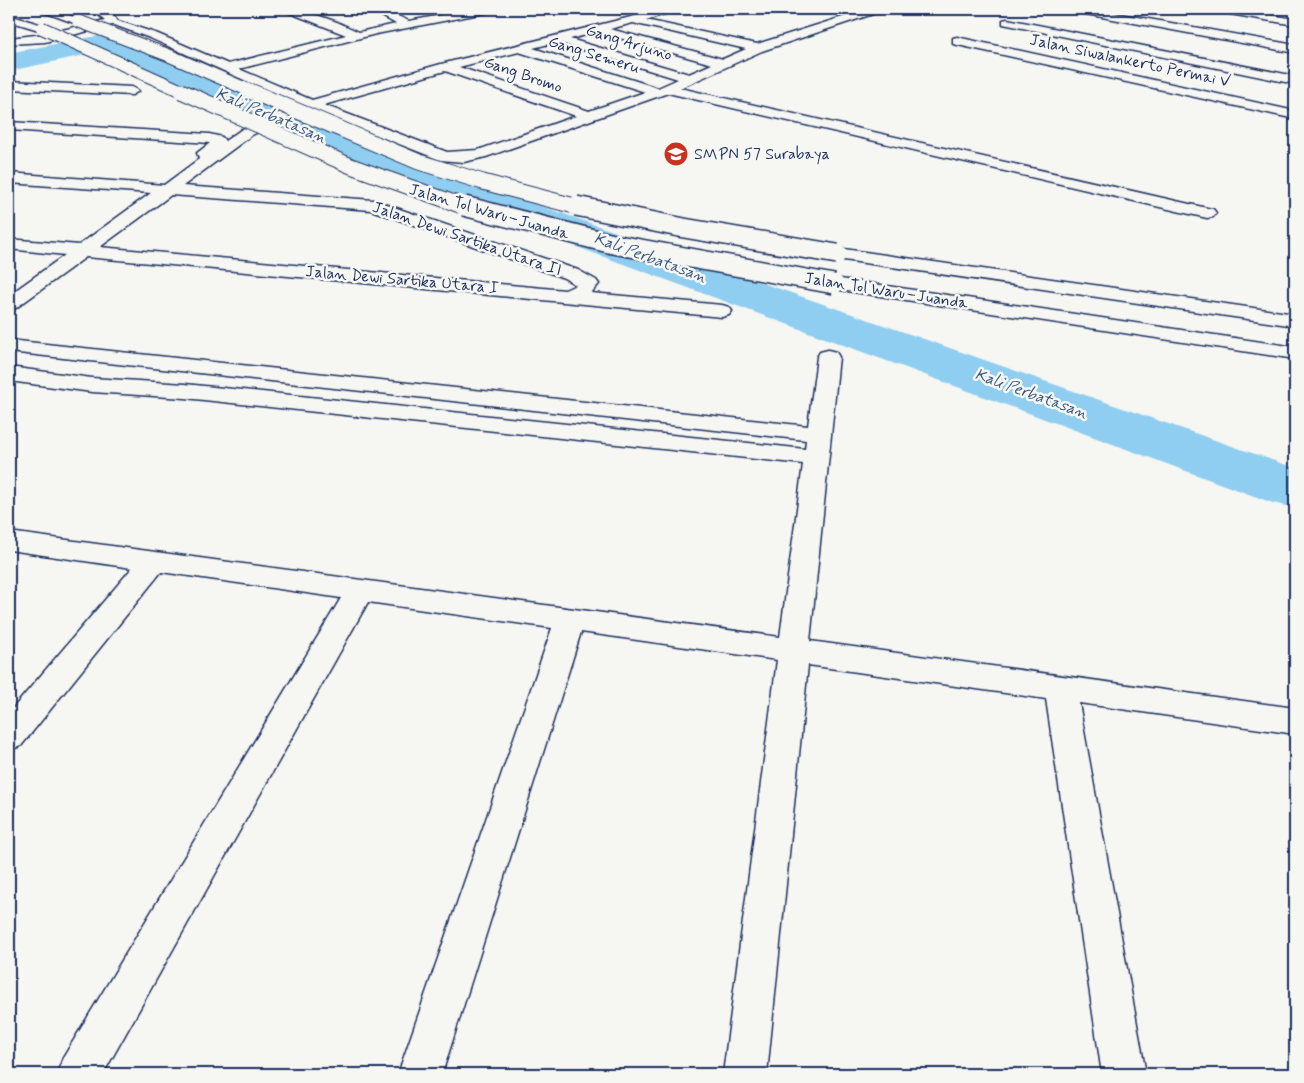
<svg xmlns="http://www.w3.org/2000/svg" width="1304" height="1083" viewBox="0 0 1304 1083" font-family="Mynerve,sans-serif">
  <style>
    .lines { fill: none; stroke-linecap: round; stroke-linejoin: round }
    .river { fill: #8fcef0; fill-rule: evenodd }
    .street-casing { stroke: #1b2f5e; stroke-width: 3 }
    .secondary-casing { stroke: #1b2f5e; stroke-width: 3 }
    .highway-casing { stroke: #1b2f5e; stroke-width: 3 }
    .street { fill: #f6f6f2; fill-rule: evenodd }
    .secondary { fill: #f6f6f2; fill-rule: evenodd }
    .highway { fill: #f6f6f2; fill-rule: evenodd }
    .highway-bridge-far2-casing { stroke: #1b2f5e; stroke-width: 14; stroke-linecap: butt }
    .highway-bridge-far1-casing { stroke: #1b2f5e; stroke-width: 17; stroke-linecap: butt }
    .highway-bridge-casing { stroke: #1b2f5e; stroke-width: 22; stroke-linecap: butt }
    .highway-bridge-far2 { stroke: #f6f6f2; stroke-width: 12 }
    .highway-bridge-far1 { stroke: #f6f6f2; stroke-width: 15 }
    .highway-bridge { stroke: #f6f6f2; stroke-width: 19 }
    .labels { text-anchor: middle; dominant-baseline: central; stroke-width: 5; stroke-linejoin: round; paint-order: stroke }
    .far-street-label { font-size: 16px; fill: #1b2f5e; stroke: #f6f6f2 }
    .far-water-label { font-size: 16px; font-style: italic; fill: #385782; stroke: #f6f6f2 }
    .far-poi-label { font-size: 16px; fill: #1b2f5e; stroke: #f6f6f2; text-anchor: start }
  </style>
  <rect width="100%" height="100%" fill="#f6f6f2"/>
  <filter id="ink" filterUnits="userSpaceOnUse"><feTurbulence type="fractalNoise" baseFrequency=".02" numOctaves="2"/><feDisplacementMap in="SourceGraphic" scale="10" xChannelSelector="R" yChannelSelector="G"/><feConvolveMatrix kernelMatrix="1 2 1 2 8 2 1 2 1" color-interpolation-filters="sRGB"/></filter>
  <g filter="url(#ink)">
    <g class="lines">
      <path class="river" d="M 107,34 L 280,110 L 440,171 L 1295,468 L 1295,508 L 1273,503 L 414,187 L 256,124 L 104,51 L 9,71 L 9,53 Z"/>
      <defs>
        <g id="street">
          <path d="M 284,9 L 299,9 L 337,22 L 359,32 L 396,24 L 369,9 L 382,9 L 409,21 L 474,9 L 495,9 L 490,12 L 376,34 L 239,69 L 312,100 L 441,64 L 663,9 L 680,9 L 646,20 L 757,44 L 868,9 L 883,9 L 882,11 L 762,51 L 680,88 L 1207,208 L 1213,209 L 1216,213 L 1213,217 L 1207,218 L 668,93 L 486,157 L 464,162 L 440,160 L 310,109 L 252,135 L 183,186 L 373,200 L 578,270 L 596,280 L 599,284 L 591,293 L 722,305 L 729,307 L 732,311 L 729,315 L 722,317 L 86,257 L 16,308 L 9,310 L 9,295 L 65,255 L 9,249 L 9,239 L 79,245 L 151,193 L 9,183 L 9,173 L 164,185 L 199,159 L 197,153 L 210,143 L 9,130 L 9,122 L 209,134 L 222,137 L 225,141 L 242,129 L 298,104 L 150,38 L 106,22 L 112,19 L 158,34 L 228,64 L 346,35 L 285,11 ZM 633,23 L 637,24 L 746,49 L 723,59 L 610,29 ZM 598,32 L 712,64 L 689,74 L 570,39 ZM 557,42 L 678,79 L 658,88 L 533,48 ZM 519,52 L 645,92 L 589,111 L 459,67 ZM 445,71 L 576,116 L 478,150 L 447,152 L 324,105 ZM 171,195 L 371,210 L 564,278 L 576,285 L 565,290 L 100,247 Z"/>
          <path d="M 1070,9 L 1092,9 L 1295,45 L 1295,53 L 1075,12 Z"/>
          <path d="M 1213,9 L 1236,9 L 1295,19 L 1295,25 L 1218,12 Z"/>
          <path d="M 1007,19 L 1295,76 L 1295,84 L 1003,24 L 1003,20 Z"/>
          <path d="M 957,37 L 1295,111 L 1295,119 L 953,44 L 953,38 Z"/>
          <path d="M 9,81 L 132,87 L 139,91 L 132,95 L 9,89 Z"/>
          <path d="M 9,340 L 808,426 L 817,357 L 820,352 L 828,350 L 836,352 L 839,357 L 810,641 L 1295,708 L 1295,734 L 1079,703 L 1146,1074 L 1102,1074 L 1046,699 L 808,665 L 767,1074 L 723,1074 L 777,660 L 581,632 L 442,1074 L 398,1074 L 552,628 L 368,602 L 103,1074 L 57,1074 L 63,1058 L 341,598 L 161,572 L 21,746 L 9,750 L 9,713 L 132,568 L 9,550 L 9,532 L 780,637 L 803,464 L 185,398 L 92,392 L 9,381 L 9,367 L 92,378 L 185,384 L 805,449 L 806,440 L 9,352 Z"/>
        </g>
        <path id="secondary" d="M 91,9 C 101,9 114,11 118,22 L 116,24 L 45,42 L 9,44 L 9,38 L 45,34 L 105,20 Z"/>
        <g id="highway">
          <path d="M 40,9 L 54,9 L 84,21 L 82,23 L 74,23 L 41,11 Z"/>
          <path d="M 9,15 L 46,26 L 48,28 L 42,31 L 9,21 Z"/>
          <path d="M 837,248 L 1295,314 L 1295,326 L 830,258 L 828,254 L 830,250 Z"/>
          <path d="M 834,278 L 1295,347 L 1295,359 L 827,288 L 824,284 L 827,280 Z"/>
        </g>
      </defs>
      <use href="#street" class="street-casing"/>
      <use href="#secondary" class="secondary-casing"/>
      <use href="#highway" class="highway-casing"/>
      <use href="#street" class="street"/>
      <use href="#secondary" class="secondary"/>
      <use href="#highway" class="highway"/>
      <defs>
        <g id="highway-bridge-far2">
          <path d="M 78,21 L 168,55 L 253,92"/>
          <path d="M 42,28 L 184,92"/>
        </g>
        <g id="highway-bridge-far1">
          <path d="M 181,91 L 351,166 L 468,208"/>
          <path d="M 250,91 L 419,162 L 483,182 L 582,208"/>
        </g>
        <g id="highway-bridge">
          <path d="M 464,206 L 613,244 L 834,284"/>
          <path d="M 576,206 L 684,228 L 837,254"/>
        </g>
      </defs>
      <use href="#highway-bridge-far2" class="highway-bridge-far2-casing"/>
      <use href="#highway-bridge-far1" class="highway-bridge-far1-casing"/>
      <use href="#highway-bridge" class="highway-bridge-casing"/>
      <use href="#highway-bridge-far2" class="highway-bridge-far2"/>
      <use href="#highway-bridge-far1" class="highway-bridge-far1"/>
      <use href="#highway-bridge" class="highway-bridge"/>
    </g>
  </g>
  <defs>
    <symbol id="school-disc" viewBox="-11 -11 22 22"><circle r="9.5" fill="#c8321e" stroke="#f6f6f2"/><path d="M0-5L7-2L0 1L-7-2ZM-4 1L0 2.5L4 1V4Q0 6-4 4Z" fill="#fff"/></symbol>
  </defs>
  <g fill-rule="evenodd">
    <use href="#school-disc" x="662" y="140" width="28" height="28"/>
  </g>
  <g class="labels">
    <g class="far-street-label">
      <text transform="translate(629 43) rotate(17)">Gang Arjuno</text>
      <text transform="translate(594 55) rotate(17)">Gang Semeru</text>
      <text transform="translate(1130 61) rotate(12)">Jalan Siwalankerto Permai V</text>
      <text transform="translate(523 75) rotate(19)">Gang Bromo</text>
      <text transform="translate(489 212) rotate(16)">Jalan Tol Waru–Juanda</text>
      <text transform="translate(467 239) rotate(19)">Jalan Dewi Sartika Utara II</text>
      <text transform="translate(402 280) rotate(5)">Jalan Dewi Sartika Utara I</text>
      <text transform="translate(886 291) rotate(9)">Jalan Tol Waru–Juanda</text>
    </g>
    <g class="far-water-label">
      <text transform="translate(271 116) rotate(23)">Kali Perbatasan</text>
      <text transform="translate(650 258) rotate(20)">Kali Perbatasan</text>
      <text transform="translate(1031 394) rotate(20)">Kali Perbatasan</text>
    </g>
    <g class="far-poi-label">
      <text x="694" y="154">SMPN 57 Surabaya</text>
    </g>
  </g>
  <rect width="1304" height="1083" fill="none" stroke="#f6f6f2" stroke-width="30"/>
  <rect x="15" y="15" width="1274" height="1053" fill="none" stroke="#1b2f5e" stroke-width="2" filter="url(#ink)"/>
</svg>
